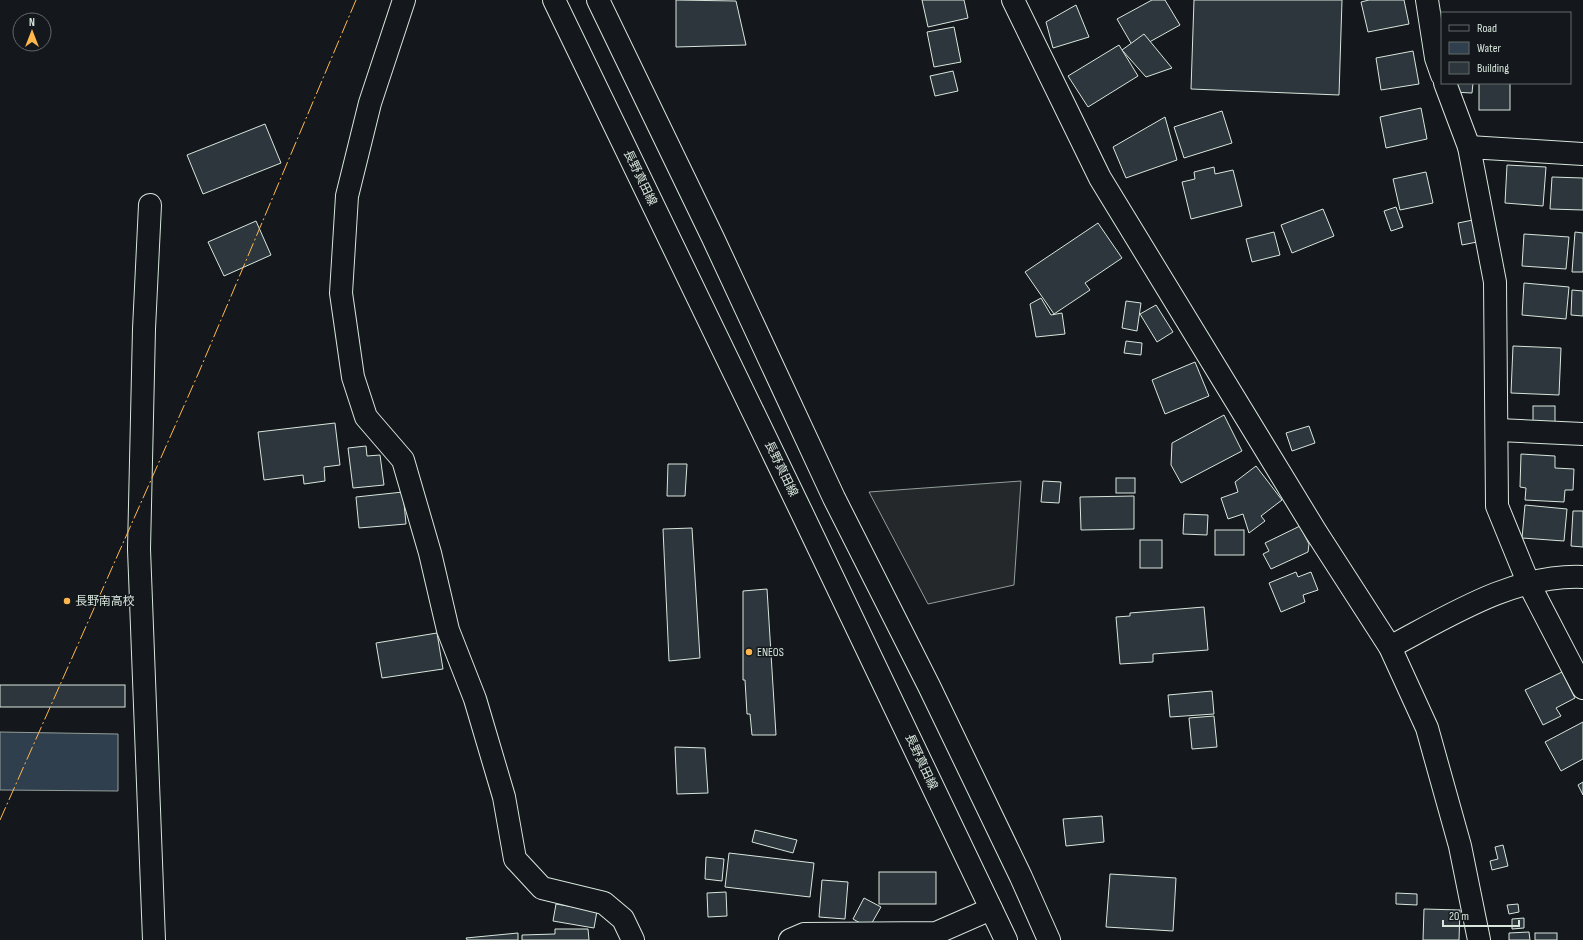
<svg xmlns="http://www.w3.org/2000/svg" width="1583" height="940" viewBox="0 0 1583 940" font-family="'Sofia Sans Condensed','Noto Sans JP',sans-serif">
  <style>
    .parking { fill: #24282b; stroke: #939e99 }
    .water { fill: #2f3f4d; stroke: #939e99 }
    .building { fill: #2c363c; stroke: #d8e6dc }
    .lines { fill: none; stroke-linecap: round; stroke-linejoin: round }
    .minor-casing { stroke: #d8e6dc; stroke-width: 24 }
    .major-casing { stroke: #d8e6dc; stroke-width: 24 }
    .minor { stroke: #14181c; stroke-width: 22 }
    .major { stroke: #14181c; stroke-width: 22 }
    .power { stroke: #ffb74d; stroke-width: 1; stroke-dasharray: 14 3 2 3; stroke-linecap: butt }
    .poi-dot { fill: #ffb74d; stroke: #14181c; stroke-width: 1.5 }
    .labels { text-anchor: middle; dominant-baseline: central; stroke-width: 3; stroke-linejoin: round; paint-order: stroke }
    .street-label { font-size: 12px; fill: #d8e6dc; stroke: #14181c }
    .poi-label { font-size: 12px; fill: #d8e6dc; stroke: #14181c; text-anchor: start }
  </style>
  <rect width="100%" height="100%" fill="#14181c"/>
  <path class="parking" d="M 1021,481 L 1014,585 L 928,604 L 869,492 Z"/>
  <path class="water" d="M 0,732 L 118,734 L 118,791 L 0,790 Z"/>
  <g class="building">
    <path d="M 676,0 L 736,1 L 746,45 L 676,47 Z"/>
    <path d="M 922,0 L 964,0 L 968,18 L 928,27 Z"/>
    <path d="M 1152,0 L 1165,0 L 1180,25 L 1135,50 L 1117,19 Z"/>
    <path d="M 1194,0 L 1342,0 L 1339,95 L 1191,89 Z"/>
    <path d="M 1369,0 L 1404,0 L 1409,24 L 1368,32 L 1361,2 Z"/>
    <path d="M 1076,5 L 1089,37 L 1053,48 L 1046,22 Z"/>
    <path d="M 954,27 L 961,62 L 934,67 L 927,32 Z"/>
    <path d="M 1144,34 L 1172,68 L 1146,77 L 1122,50 Z"/>
    <path d="M 1119,45 L 1138,76 L 1088,107 L 1068,76 Z"/>
    <path d="M 1413,51 L 1419,84 L 1381,90 L 1376,58 Z"/>
    <path d="M 953,71 L 958,91 L 935,96 L 930,76 Z"/>
    <path d="M 1452,83 L 1473,83 L 1472,93 L 1452,92 Z"/>
    <rect x="1479" y="83" width="31" height="27"/>
    <path d="M 1421,108 L 1427,139 L 1386,148 L 1380,117 Z"/>
    <path d="M 1222,111 L 1232,143 L 1184,158 L 1174,127 Z"/>
    <path d="M 1165,117 L 1177,160 L 1126,178 L 1113,147 Z"/>
    <path d="M 265,124 L 281,163 L 203,194 L 187,155 Z"/>
    <path d="M 1507,165 L 1546,167 L 1543,206 L 1505,203 Z"/>
    <path d="M 1214,167 L 1215,174 L 1233,170 L 1242,206 L 1191,219 L 1182,182 L 1195,179 L 1194,172 Z"/>
    <path d="M 1426,172 L 1433,203 L 1400,210 L 1393,179 Z"/>
    <path d="M 1552,177 L 1583,178 L 1583,210 L 1550,209 Z"/>
    <path d="M 1396,207 L 1403,227 L 1391,231 L 1384,211 Z"/>
    <path d="M 1323,209 L 1334,236 L 1292,253 L 1281,225 Z"/>
    <path d="M 1473,220 L 1477,242 L 1462,245 L 1458,223 Z"/>
    <path d="M 256,221 L 271,255 L 224,276 L 208,242 Z"/>
    <path d="M 1098,223 L 1122,258 L 1085,283 L 1090,290 L 1054,314 L 1025,272 Z"/>
    <path d="M 1274,232 L 1280,255 L 1252,262 L 1246,239 Z"/>
    <path d="M 1575,232 L 1583,233 L 1583,272 L 1572,272 Z"/>
    <path d="M 1524,234 L 1569,237 L 1566,269 L 1522,266 Z"/>
    <path d="M 1524,283 L 1569,287 L 1566,319 L 1522,315 Z"/>
    <path d="M 1572,290 L 1583,291 L 1583,316 L 1571,315 Z"/>
    <path d="M 1041,298 L 1051,315 L 1062,313 L 1065,334 L 1036,337 L 1030,304 Z"/>
    <path d="M 1126,301 L 1141,303 L 1137,331 L 1122,328 Z"/>
    <path d="M 1156,305 L 1173,332 L 1157,342 L 1140,314 Z"/>
    <path d="M 1126,341 L 1142,343 L 1141,355 L 1124,353 Z"/>
    <path d="M 1513,346 L 1561,348 L 1559,395 L 1511,393 Z"/>
    <path d="M 1195,362 L 1209,396 L 1165,414 L 1152,380 Z"/>
    <rect x="1533" y="406" width="22" height="19"/>
    <path d="M 1224,415 L 1242,451 L 1181,483 L 1171,465 L 1172,443 Z"/>
    <path d="M 335,423 L 340,465 L 324,467 L 325,481 L 304,484 L 303,475 L 264,480 L 258,432 Z"/>
    <path d="M 1309,426 L 1315,443 L 1292,451 L 1286,433 Z"/>
    <path d="M 366,446 L 367,456 L 380,455 L 384,485 L 353,488 L 348,448 Z"/>
    <path d="M 1521,454 L 1555,456 L 1555,468 L 1574,469 L 1573,490 L 1565,490 L 1564,502 L 1525,500 L 1526,488 L 1520,487 Z"/>
    <path d="M 668,464 L 687,464 L 685,496 L 667,496 Z"/>
    <path d="M 1256,466 L 1282,500 L 1261,516 L 1265,521 L 1249,533 L 1243,514 L 1228,519 L 1221,498 L 1238,492 L 1235,482 Z"/>
    <rect x="1116" y="478" width="19" height="15"/>
    <path d="M 1043,481 L 1061,482 L 1059,503 L 1041,502 Z"/>
    <path d="M 403,492 L 406,524 L 359,528 L 356,497 Z"/>
    <path d="M 1134,496 L 1134,529 L 1081,530 L 1080,497 Z"/>
    <path d="M 1525,505 L 1567,509 L 1564,541 L 1522,538 Z"/>
    <path d="M 1573,511 L 1583,511 L 1583,547 L 1571,546 Z"/>
    <path d="M 1184,514 L 1208,515 L 1207,535 L 1183,534 Z"/>
    <path d="M 1300,526 L 1309,544 L 1308,552 L 1271,569 L 1263,554 L 1269,551 L 1265,543 Z"/>
    <path d="M 692,528 L 700,658 L 669,661 L 663,529 Z"/>
    <rect x="1215" y="530" width="29" height="25"/>
    <rect x="1140" y="540" width="22" height="28"/>
    <path d="M 1296,572 L 1298,577 L 1311,572 L 1318,590 L 1303,595 L 1305,602 L 1281,612 L 1269,583 Z"/>
    <path d="M 767,589 L 776,735 L 752,735 L 750,714 L 747,714 L 745,680 L 743,680 L 743,591 Z"/>
    <path d="M 1204,607 L 1208,650 L 1153,654 L 1153,662 L 1120,664 L 1116,617 L 1130,616 L 1130,613 Z"/>
    <path d="M 437,633 L 443,669 L 382,678 L 376,643 Z"/>
    <path d="M 1562,672 L 1575,698 L 1556,708 L 1561,716 L 1543,725 L 1525,690 Z"/>
    <rect x="0" y="685" width="125" height="22"/>
    <path d="M 1212,691 L 1214,714 L 1170,717 L 1168,695 Z"/>
    <path d="M 1214,716 L 1217,747 L 1192,749 L 1189,718 Z"/>
    <path d="M 1583,722 L 1583,759 L 1561,771 L 1545,742 Z"/>
    <path d="M 675,747 L 705,748 L 708,793 L 677,794 Z"/>
    <path d="M 1583,782 L 1583,795 L 1578,785 Z"/>
    <path d="M 1102,816 L 1104,842 L 1066,846 L 1063,819 Z"/>
    <path d="M 755,830 L 797,840 L 793,853 L 752,842 Z"/>
    <path d="M 1503,845 L 1508,866 L 1492,870 L 1490,861 L 1498,859 L 1495,847 Z"/>
    <path d="M 729,853 L 814,863 L 810,897 L 725,887 Z"/>
    <path d="M 706,857 L 724,859 L 722,881 L 705,879 Z"/>
    <rect x="879" y="872" width="57" height="32"/>
    <path d="M 1110,874 L 1176,878 L 1173,931 L 1106,927 Z"/>
    <path d="M 822,880 L 848,882 L 845,919 L 819,917 Z"/>
    <path d="M 726,892 L 727,916 L 708,917 L 707,893 Z"/>
    <path d="M 1396,893 L 1417,894 L 1417,905 L 1396,904 Z"/>
    <path d="M 864,898 L 881,907 L 869,928 L 853,919 Z"/>
    <path d="M 556,904 L 597,911 L 594,928 L 553,921 Z"/>
    <path d="M 1518,904 L 1519,912 L 1509,914 L 1507,905 Z"/>
    <path d="M 1424,909 L 1460,910 L 1459,940 L 1423,940 Z"/>
    <path d="M 1524,918 L 1524,928 L 1512,929 L 1512,919 Z"/>
    <path d="M 555,929 L 588,929 L 589,940 L 522,940 L 522,935 L 555,934 Z"/>
    <path d="M 1529,932 L 1530,940 L 1509,940 L 1509,933 Z"/>
    <path d="M 518,933 L 518,940 L 467,940 L 466,938 Z"/>
    <rect x="1535" y="933" width="22" height="7"/>
  </g>
  <g class="lines">
    <defs>
      <g id="minor">
        <path d="M 404,0 L 370,103 L 347,196 L 341,293 L 353,377 L 366,417 L 403,460 L 430,553 L 448,630 L 475,699 L 504,797 L 515,859 L 542,888 L 604,903 L 623,919 L 633,940"/>
        <path d="M 1013,0 L 1100,178 L 1316,532 L 1390,647 L 1427,728 L 1460,846 L 1479,940"/>
        <path d="M 1427,0 L 1436,58 L 1442,75"/>
        <path d="M 1445,83 L 1469,147"/>
        <path d="M 1583,154 L 1469,147 L 1495,282 L 1497,506 L 1528,582 L 1583,688"/>
        <path d="M 150,205 L 144,329 L 139,549 L 154,940"/>
        <path d="M 1498,430 L 1583,434"/>
        <path d="M 1390,647 C 1449,616 1514,574 1583,577"/>
        <path d="M 790,940 L 804,934 L 936,933 L 991,909"/>
      </g>
      <g id="major">
        <path d="M 554,0 L 801,511 L 1006,940"/>
        <path d="M 598,0 L 713,238 L 834,498 L 929,686 L 1021,877 L 1049,940"/>
      </g>
    </defs>
    <use href="#minor" class="minor-casing"/>
    <use href="#major" class="major-casing"/>
    <use href="#minor" class="minor"/>
    <use href="#major" class="major"/>
    <path class="power" d="M 0,820 L 199,372 L 356,0"/>
  </g>
  <g class="poi-dot">
    <circle cx="67" cy="601" r="4"/>
    <circle cx="749" cy="652" r="4"/>
  </g>
  <g class="labels">
    <g class="street-label">
      <text transform="translate(640 178) rotate(64)">長野真田線</text>
      <text transform="translate(781 469) rotate(64)">長野真田線</text>
      <text transform="translate(921 762) rotate(65)">長野真田線</text>
    </g>
    <g class="poi-label">
      <text x="75" y="601">長野南高校</text>
      <text x="757" y="652">ENEOS</text>
    </g>
  </g>
  <rect x="1441" y="12" width="130" height="72" fill="#14181c" stroke="#626a69"/>
  <rect x="1449" y="25" width="20" height="6" fill="#14181c" stroke="#626a69"/>
  <text x="1477" y="32" font-size="12" fill="#d8e6dc">Road</text>
  <rect x="1449" y="42" width="20" height="12" fill="#2f3f4d" stroke="#626a69"/>
  <text x="1477" y="52" font-size="12" fill="#d8e6dc">Water</text>
  <rect x="1449" y="62" width="20" height="12" fill="#2c363c" stroke="#626a69"/>
  <text x="1477" y="72" font-size="12" fill="#d8e6dc">Building</text>
  <g transform="translate(32 32)"><circle r="19" fill="#14181c" stroke="#626a69"/>
  <path d="M0-3L7 15L0 10L-7 15Z" fill="#ffb74d"/>
  <text y="-6" font-size="11" font-weight="bold" text-anchor="middle" fill="#d8e6dc">N</text>
  </g>
  <path d="M1443 920v6h76v-6" fill="none" stroke="#d8e6dc" stroke-width="2"/>
  <text x="1449" y="920" font-size="12" fill="#d8e6dc" stroke="#14181c" stroke-width="3" paint-order="stroke">20 m</text>
</svg>
